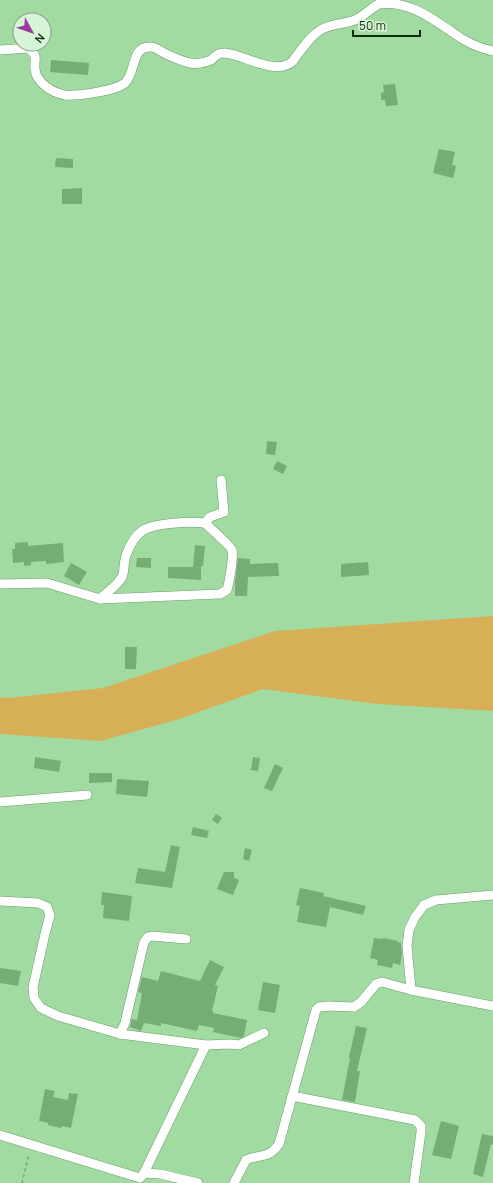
<svg xmlns="http://www.w3.org/2000/svg" width="493" height="1183" viewBox="0 0 493 1183" font-family="Manrope,sans-serif">
  <style>
    .green { fill: #d7af57 }
    .building { fill: #75ad75 }
    .lines { fill: none; stroke-linecap: round; stroke-linejoin: round }
    .minor-casing { stroke: #68a069; stroke-width: 10 }
    .path { stroke: #74a374; stroke-width: 1.5; stroke-dasharray: 3 3; stroke-linecap: butt }
    .minor { stroke: #fff; stroke-width: 9 }
  </style>
  <rect width="100%" height="100%" fill="#a1dba1"/>
  <path class="green" d="M 493,616 L 493,711 L 378,704 L 263,689 L 176,720 L 101,741 L 0,734 L 0,697 L 8,698 L 103,688 L 275,631 Z"/>
  <g class="building">
    <path d="M 51,60 L 89,63 L 88,75 L 50,72 Z"/>
    <path d="M 395,84 L 398,105 L 386,106 L 385,100 L 381,100 L 381,93 L 384,92 L 383,85 Z"/>
    <path d="M 439,149 L 455,152 L 452,165 L 456,166 L 453,178 L 433,173 Z"/>
    <path d="M 56,158 L 73,159 L 73,168 L 55,167 Z"/>
    <path d="M 82,188 L 82,204 L 62,204 L 62,189 Z"/>
    <path d="M 267,441 L 277,442 L 275,455 L 266,454 Z"/>
    <path d="M 277,461 L 287,466 L 283,474 L 273,469 Z"/>
    <path d="M 28,542 L 28,546 L 63,543 L 64,562 L 46,564 L 46,561 L 31,562 L 31,565 L 24,566 L 24,562 L 13,563 L 12,549 L 15,549 L 15,543 Z"/>
    <path d="M 195,545 L 205,546 L 203,566 L 201,566 L 201,580 L 168,578 L 168,567 L 193,567 Z"/>
    <path d="M 137,558 L 151,558 L 151,568 L 136,567 Z"/>
    <path d="M 238,558 L 250,559 L 250,564 L 278,563 L 279,576 L 248,577 L 247,596 L 235,596 L 235,582 Z"/>
    <path d="M 368,562 L 369,575 L 341,577 L 341,564 Z"/>
    <path d="M 71,563 L 87,572 L 79,585 L 64,576 Z"/>
    <path d="M 125,647 L 137,647 L 136,669 L 125,669 Z"/>
    <path d="M 35,757 L 61,761 L 59,772 L 34,768 Z"/>
    <path d="M 253,757 L 260,758 L 258,771 L 251,770 Z"/>
    <path d="M 275,764 L 283,768 L 272,791 L 264,788 Z"/>
    <path d="M 89,773 L 112,773 L 112,782 L 89,783 Z"/>
    <path d="M 117,779 L 149,781 L 147,797 L 116,794 Z"/>
    <path d="M 216,814 L 222,818 L 218,824 L 212,820 Z"/>
    <path d="M 193,827 L 209,831 L 207,838 L 191,835 Z"/>
    <path d="M 171,845 L 180,847 L 172,888 L 135,883 L 138,868 L 165,872 Z"/>
    <path d="M 245,848 L 252,850 L 249,861 L 243,859 Z"/>
    <path d="M 224,872 L 234,872 L 234,878 L 239,880 L 233,895 L 217,889 Z"/>
    <path d="M 300,888 L 324,893 L 323,896 L 366,906 L 363,915 L 330,907 L 326,927 L 297,922 L 300,906 L 296,905 Z"/>
    <path d="M 102,892 L 132,896 L 129,921 L 103,918 L 104,905 L 101,905 Z"/>
    <path d="M 374,938 L 383,939 L 383,938 L 398,941 L 397,942 L 401,943 L 402,955 L 400,965 L 393,963 L 392,968 L 377,965 L 378,960 L 370,958 Z"/>
    <path d="M 210,960 L 224,967 L 215,985 L 218,986 L 212,1011 L 213,1011 L 213,1013 L 247,1020 L 244,1036 L 241,1038 L 213,1032 L 214,1028 L 199,1025 L 197,1031 L 161,1023 L 161,1026 L 144,1023 L 141,1031 L 130,1027 L 132,1019 L 137,1020 L 142,993 L 138,992 L 142,977 L 158,981 L 161,971 L 200,981 Z"/>
    <path d="M 0,968 L 21,971 L 18,986 L 0,983 Z"/>
    <path d="M 263,982 L 280,985 L 275,1013 L 258,1010 Z"/>
    <path d="M 356,1026 L 367,1028 L 357,1071 L 360,1071 L 355,1102 L 342,1100 L 350,1058 L 349,1057 Z"/>
    <path d="M 45,1089 L 55,1091 L 53,1097 L 68,1100 L 69,1093 L 78,1094 L 71,1128 L 62,1126 L 61,1128 L 48,1125 L 48,1123 L 39,1121 Z"/>
    <path d="M 441,1121 L 459,1126 L 451,1159 L 432,1155 Z"/>
    <path d="M 482,1134 L 493,1136 L 493,1145 L 491,1144 L 483,1177 L 473,1174 Z"/>
  </g>
  <g class="lines">
    <defs>
      <g id="minor">
        <path d="M 0,50 L 28,48 C 39,57 34,57 35,69 C 36,83 53,93 65,95 C 78,96 115,91 125,83 C 136,73 131,45 151,47 C 156,47 160,51 164,53 C 172,57 182,61 190,63 C 196,64 205,63 211,60 C 216,56 217,53 224,53 C 244,54 276,77 293,61 C 302,49 313,31 327,27 C 337,23 347,24 357,19 C 365,15 371,8 379,4 C 408,0 431,18 452,32 C 464,41 478,48 493,51"/>
        <path d="M 0,584 L 47,583 L 100,599 L 220,594 L 227,590 C 229,583 234,556 232,550 C 230,545 210,528 205,523"/>
        <path d="M 100,599 C 107,592 117,586 122,577 C 125,571 123,561 127,553 C 130,545 135,536 142,531 C 153,523 192,521 205,523 L 210,517 L 224,512 L 221,480"/>
        <path d="M 0,802 L 87,795"/>
        <path d="M 0,901 L 38,903 L 47,907 L 50,915 L 45,934 L 33,987 L 34,998 L 41,1008 L 58,1016 L 120,1034 L 125,1023 L 144,942 L 148,937 L 152,936 L 186,939"/>
        <path d="M 411,990 L 407,946 L 409,930 L 415,917 L 424,905 L 436,900 L 493,895"/>
        <path d="M 120,1034 L 206,1045 L 230,1044 L 239,1045 L 264,1033"/>
        <path d="M 292,1096 L 415,1120 L 421,1126 L 421,1132 L 414,1183"/>
        <path d="M 0,1135 L 140,1178"/>
        <path d="M 144,1173 L 206,1045"/>
        <path d="M 142,1176 L 144,1173 L 160,1174 L 198,1183"/>
        <path d="M 234,1183 L 246,1160 C 258,1154 268,1160 279,1144 L 316,1010 L 319,1007 L 329,1006 L 354,1007 L 361,1002 L 376,984 L 382,982 L 411,990 L 493,1006"/>
      </g>
    </defs>
    <use href="#minor" class="minor-casing"/>
    <path class="path" d="M 22,1183 L 29,1154"/>
    <use href="#minor" class="minor"/>
  </g>
  <g transform="translate(32 32) rotate(130)"><circle r="19" fill="#d6f4d6" stroke="#87a288"/>
  <path d="M0-3L7 15L0 10L-7 15Z" fill="#9939a1"/>
  <text y="-6" font-size="11" font-weight="bold" text-anchor="middle" fill="#112812">N</text>
  </g>
  <path d="M353 30v6h67v-6" fill="none" stroke="#112812" stroke-width="2"/>
  <text x="359" y="30" font-size="12" fill="#112812" stroke="#d6f4d6" stroke-width="3" paint-order="stroke">50 m</text>
</svg>
